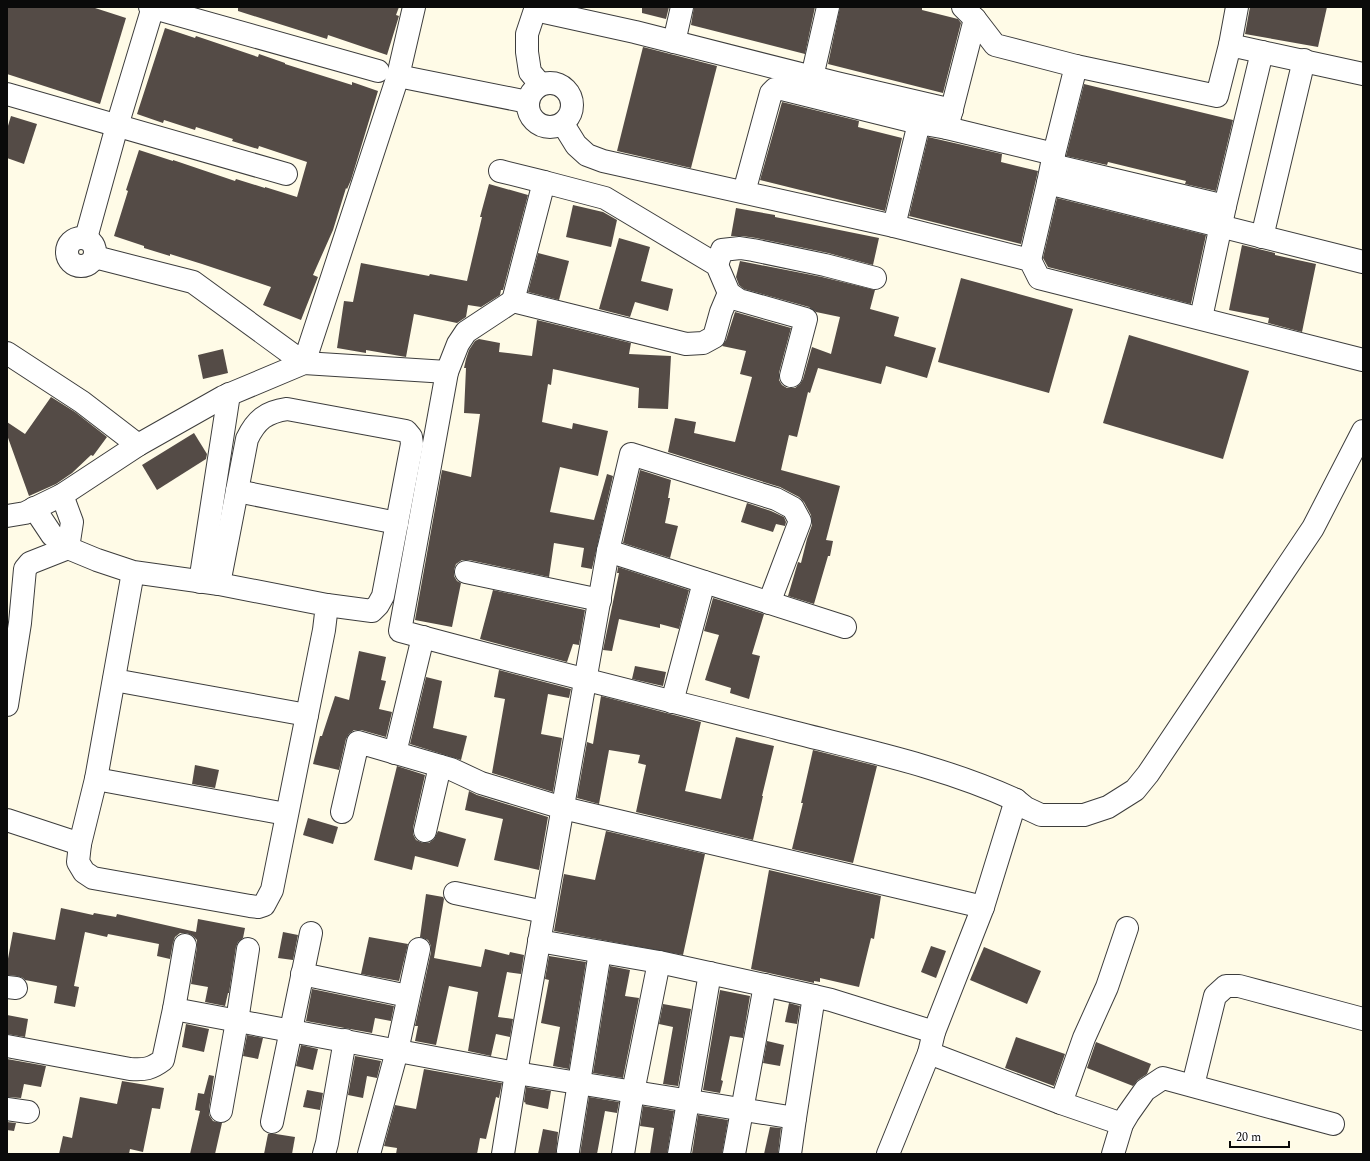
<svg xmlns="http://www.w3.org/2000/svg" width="1370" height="1161" viewBox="0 0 1370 1161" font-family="Spectral,serif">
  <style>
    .building { fill: #544b46 }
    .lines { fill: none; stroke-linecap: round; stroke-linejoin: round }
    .minor-casing { stroke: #3d3d3d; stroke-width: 24 }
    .minor { stroke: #fff; stroke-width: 22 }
  </style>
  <rect width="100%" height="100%" fill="#fffbe7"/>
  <g class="building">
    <path d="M 7,7 L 92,7 L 126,18 L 100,104 L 7,74 Z"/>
    <path d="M 238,7 L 399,7 L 396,15 L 399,16 L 387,55 L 328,35 L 327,39 L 238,11 Z"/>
    <path d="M 642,7 L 669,7 L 666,19 L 642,13 Z"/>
    <path d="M 694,7 L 815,7 L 805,54 L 691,25 Z"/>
    <path d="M 840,7 L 922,7 L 922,10 L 958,19 L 961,23 L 943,93 L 828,64 Z"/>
    <path d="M 1250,7 L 1327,7 L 1318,47 L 1245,34 Z"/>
    <path d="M 165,28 L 195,38 L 196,36 L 258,57 L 259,54 L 285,63 L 285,64 L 352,85 L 352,82 L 378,91 L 351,180 L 347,189 L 346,188 L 333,230 L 313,275 L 318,277 L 301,320 L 263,305 L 271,287 L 202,264 L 170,254 L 170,256 L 144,248 L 144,246 L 114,236 L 128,191 L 126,190 L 139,150 L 173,161 L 173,160 L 235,181 L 236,179 L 265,188 L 265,187 L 297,197 L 307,162 L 259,146 L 258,149 L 232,141 L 233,139 L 196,127 L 195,130 L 164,120 L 163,123 L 137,114 Z"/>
    <path d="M 643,47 L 717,66 L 691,168 L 617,151 Z"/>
    <path d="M 1084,84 L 1233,120 L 1216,191 L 1185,184 L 1186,181 L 1108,162 L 1107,165 L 1066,156 Z"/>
    <path d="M 782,102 L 859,121 L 858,127 L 902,138 L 885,211 L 760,180 Z"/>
    <path d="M 11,116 L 37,124 L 24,164 L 7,158 L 7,129 Z"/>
    <path d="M 928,137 L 1002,154 L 1001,162 L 1038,171 L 1021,244 L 909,216 Z"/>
    <path d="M 489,184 L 528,195 L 503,290 L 501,290 L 500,295 L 481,307 L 468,305 L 466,317 L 457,323 L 414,314 L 406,357 L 366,350 L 366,353 L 337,348 L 344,301 L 353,302 L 361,263 L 429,276 L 430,274 L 467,281 L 482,217 L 480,217 Z"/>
    <path d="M 1057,198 L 1206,235 L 1191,304 L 1048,267 L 1043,258 Z"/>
    <path d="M 573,205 L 603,212 L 617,220 L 611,247 L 566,237 Z"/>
    <path d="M 736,208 L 775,215 L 775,217 L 879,238 L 873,265 L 828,253 L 756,238 L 742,236 L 731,236 Z"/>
    <path d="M 619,238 L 650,247 L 641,281 L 673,289 L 668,311 L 635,302 L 630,317 L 599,309 Z"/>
    <path d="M 1242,245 L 1275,253 L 1275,255 L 1316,264 L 1302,332 L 1268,323 L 1269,318 L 1229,310 Z"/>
    <path d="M 538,253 L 569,261 L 559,300 L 528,292 Z"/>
    <path d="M 740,261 L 822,277 L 875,290 L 870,309 L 899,317 L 894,336 L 936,348 L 927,378 L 886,366 L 881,384 L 818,368 L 810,393 L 808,392 L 797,437 L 789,435 L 781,470 L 840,486 L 826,540 L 833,541 L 830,556 L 828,556 L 814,604 L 788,596 L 798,562 L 801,563 L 807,539 L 812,525 L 811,515 L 804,502 L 799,497 L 780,487 L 668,452 L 675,418 L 696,422 L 694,433 L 735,442 L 752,377 L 740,374 L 746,351 L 722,346 L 726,340 L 735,312 L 791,328 L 779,373 L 779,380 L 782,385 L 787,388 L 795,388 L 800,384 L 803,379 L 812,347 L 831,354 L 840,317 L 816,312 L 809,307 L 744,289 L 739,285 L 736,277 Z"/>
    <path d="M 961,278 L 1073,309 L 1049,393 L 938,362 Z"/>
    <path d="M 537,320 L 631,343 L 629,354 L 671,356 L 668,409 L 638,408 L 639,388 L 553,369 L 551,385 L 548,384 L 542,422 L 572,429 L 573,423 L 608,431 L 598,476 L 560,467 L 550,512 L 594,520 L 607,474 L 613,476 L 592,569 L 581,567 L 584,548 L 554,543 L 549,577 L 469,560 L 462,560 L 456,564 L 454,570 L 454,576 L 457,581 L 461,583 L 452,627 L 415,620 L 442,470 L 471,477 L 480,414 L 464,413 L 466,368 L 464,368 L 466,359 L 469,350 L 475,341 L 479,339 L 500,343 L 499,352 L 532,356 Z"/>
    <path d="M 1129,335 L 1249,371 L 1223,459 L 1103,423 Z"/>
    <path d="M 223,349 L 228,373 L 203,379 L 198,355 Z"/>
    <path d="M 51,397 L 75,412 L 107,437 L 93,456 L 91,455 L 72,473 L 56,484 L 29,496 L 7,435 L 7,422 L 25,434 Z"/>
    <path d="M 194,433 L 207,454 L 206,459 L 157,490 L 142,465 Z"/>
    <path d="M 640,470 L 671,480 L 668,498 L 670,498 L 665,523 L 678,526 L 670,558 L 623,543 Z"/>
    <path d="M 747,503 L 771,511 L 784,517 L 786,522 L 785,526 L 776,524 L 773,532 L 741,522 Z"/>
    <path d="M 618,567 L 689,590 L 679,629 L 660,624 L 660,628 L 619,619 L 612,651 L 603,650 L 619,573 L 617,573 Z"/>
    <path d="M 493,590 L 585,610 L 579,645 L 573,644 L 567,662 L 480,639 Z"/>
    <path d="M 713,598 L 764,614 L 752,654 L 760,656 L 749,699 L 730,693 L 731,688 L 705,680 L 719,635 L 704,631 Z"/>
    <path d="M 359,651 L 386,657 L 381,680 L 386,681 L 379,709 L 392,712 L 386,737 L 361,730 L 354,730 L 349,734 L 346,739 L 339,770 L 313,764 L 320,736 L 322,736 L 335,696 L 349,700 Z"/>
    <path d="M 635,666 L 666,672 L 663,686 L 632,679 Z"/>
    <path d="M 499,670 L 571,689 L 569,698 L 548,694 L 541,734 L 562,738 L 553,792 L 492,773 L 505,699 L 494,697 Z"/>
    <path d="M 426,677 L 442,681 L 433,728 L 467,736 L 461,760 L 410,744 Z"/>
    <path d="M 601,696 L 701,722 L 685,791 L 721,799 L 736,737 L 774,746 L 762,796 L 763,796 L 753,840 L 636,812 L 646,765 L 638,763 L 640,755 L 609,750 L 599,804 L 577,798 L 587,742 L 593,744 Z"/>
    <path d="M 813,750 L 877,766 L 853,863 L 792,849 L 803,803 L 801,803 Z"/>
    <path d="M 195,765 L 219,770 L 215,788 L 192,784 Z"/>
    <path d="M 397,766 L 425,775 L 413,828 L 413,834 L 416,840 L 423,843 L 429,843 L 434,839 L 438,831 L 466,839 L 458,867 L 415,856 L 412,870 L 374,860 Z"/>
    <path d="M 469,791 L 477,795 L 548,817 L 539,870 L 494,860 L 503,819 L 465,810 Z"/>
    <path d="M 308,818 L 338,827 L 333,844 L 303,835 Z"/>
    <path d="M 606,831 L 705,854 L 683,955 L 554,931 L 564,874 L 595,880 Z"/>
    <path d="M 769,870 L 881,896 L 874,939 L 871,938 L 859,987 L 820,978 L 820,982 L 814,981 L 814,983 L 751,969 Z"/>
    <path d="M 426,894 L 443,897 L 444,899 L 434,958 L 481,967 L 485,949 L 509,955 L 510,952 L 524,955 L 521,974 L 507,972 L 498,1017 L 513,1019 L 510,1037 L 496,1034 L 491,1056 L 468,1051 L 478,992 L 449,986 L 436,1045 L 415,1041 L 418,1026 L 415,1026 L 431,952 L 431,946 L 428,940 L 420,937 Z"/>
    <path d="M 61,908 L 93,915 L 94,913 L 116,917 L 117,914 L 196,932 L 198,919 L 245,928 L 243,938 L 238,942 L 236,947 L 229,993 L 228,993 L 225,1006 L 205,1002 L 208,987 L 191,984 L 197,947 L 197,940 L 193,936 L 187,933 L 180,933 L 175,937 L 173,943 L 170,959 L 157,956 L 159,944 L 108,934 L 107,937 L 85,932 L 74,986 L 79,987 L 75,1007 L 54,1003 L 57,986 L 25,980 L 23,978 L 17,976 L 7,975 L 7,964 L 13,932 L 55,940 Z"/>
    <path d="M 283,932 L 298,935 L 293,960 L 278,958 Z"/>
    <path d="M 369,937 L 408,944 L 399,981 L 361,974 Z"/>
    <path d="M 931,946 L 946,951 L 936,978 L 921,972 Z"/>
    <path d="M 984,947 L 1041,971 L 1027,1004 L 970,980 Z"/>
    <path d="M 549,956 L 586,962 L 569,1069 L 553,1066 L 560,1027 L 541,1023 L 549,980 L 545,979 Z"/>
    <path d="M 610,966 L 630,970 L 625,996 L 639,998 L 623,1078 L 593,1073 Z"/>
    <path d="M 312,989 L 394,1006 L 391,1021 L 375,1018 L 372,1033 L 306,1021 Z"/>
    <path d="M 720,990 L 750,996 L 743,1038 L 730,1036 L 721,1080 L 723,1081 L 720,1093 L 703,1090 Z"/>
    <path d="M 789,1003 L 800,1006 L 797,1024 L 785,1022 Z"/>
    <path d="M 663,1004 L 691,1009 L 678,1086 L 663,1084 L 673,1027 L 659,1024 Z"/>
    <path d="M 7,1015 L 28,1019 L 25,1037 L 7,1034 Z"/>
    <path d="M 186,1024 L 209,1029 L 204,1052 L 182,1047 Z"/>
    <path d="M 247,1035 L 263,1038 L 258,1059 L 243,1056 Z"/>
    <path d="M 1016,1037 L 1065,1054 L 1054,1086 L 1005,1068 Z"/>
    <path d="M 767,1041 L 784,1045 L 780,1066 L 763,1063 Z"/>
    <path d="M 1096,1042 L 1151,1064 L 1147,1074 L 1138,1080 L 1133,1086 L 1087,1068 Z"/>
    <path d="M 301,1045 L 318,1049 L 313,1070 L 296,1066 Z"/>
    <path d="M 355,1056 L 381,1061 L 377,1078 L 367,1076 L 363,1098 L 348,1095 Z"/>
    <path d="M 7,1059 L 46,1066 L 41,1087 L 24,1084 L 21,1098 L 7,1097 Z"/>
    <path d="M 424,1069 L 502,1083 L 499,1098 L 496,1097 L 486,1139 L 480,1138 L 477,1154 L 396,1154 L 397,1148 L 384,1146 L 395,1105 L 416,1109 Z"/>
    <path d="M 209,1075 L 214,1076 L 209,1109 L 209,1115 L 213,1121 L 222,1123 L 215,1154 L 190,1154 L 200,1111 L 195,1110 L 198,1093 L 204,1094 Z"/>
    <path d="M 122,1081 L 164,1088 L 160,1109 L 152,1108 L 143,1152 L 130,1149 L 129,1154 L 59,1154 L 63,1136 L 72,1138 L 80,1097 L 117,1104 Z"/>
    <path d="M 526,1087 L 551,1091 L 548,1109 L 525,1104 L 526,1103 L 524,1102 Z"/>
    <path d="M 307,1090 L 323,1093 L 320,1110 L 303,1107 Z"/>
    <path d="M 589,1097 L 619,1102 L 617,1113 L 605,1111 L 597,1154 L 580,1154 Z"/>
    <path d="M 643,1106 L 674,1111 L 667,1154 L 650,1154 L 654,1128 L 640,1126 Z"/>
    <path d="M 698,1115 L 728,1120 L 722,1154 L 692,1154 Z"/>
    <path d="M 7,1122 L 16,1123 L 14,1131 L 7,1130 Z"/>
    <path d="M 770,1127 L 781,1128 L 778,1154 L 764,1154 Z"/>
    <path d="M 543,1129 L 558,1132 L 556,1154 L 538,1154 Z"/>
    <path d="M 268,1134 L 276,1134 L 295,1137 L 292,1154 L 264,1154 Z"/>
  </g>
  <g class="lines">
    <defs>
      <g id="minor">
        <path d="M 150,7 L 378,71"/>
        <path d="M 536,7 L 527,34 L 527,52 L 530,72 L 540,84"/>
        <path d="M 963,7 L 975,19 L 995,45 L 1076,66 L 1054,154"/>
        <path d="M 535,10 L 635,32 L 836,83 L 952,110"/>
        <path d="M 674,42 L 682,7"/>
        <path d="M 1230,45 L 1237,7"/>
        <path d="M 1076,66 L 1217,96 L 1230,45 L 1363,74"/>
        <path d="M 398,76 L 528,102"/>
        <path d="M 812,77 L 828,7"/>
        <circle cx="550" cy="105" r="22"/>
        <path d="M 7,94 L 286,174"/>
        <path d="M 563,124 L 576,145 L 587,155 L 603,161 L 894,226 L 1030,260 L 1039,278 L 1363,360"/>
        <path d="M 947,128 L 1054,154 L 1048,183 L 1363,262"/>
        <path d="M 1052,165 L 1225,206"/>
        <path d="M 500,171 L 544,182"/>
        <path d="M 744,192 L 771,93 L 775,89 L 782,89 L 919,123"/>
        <path d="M 894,226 L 919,123 L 947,128 L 975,19"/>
        <path d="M 1262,237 L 1304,60"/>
        <circle cx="81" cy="252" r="14"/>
        <path d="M 86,238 L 117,126 L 153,7"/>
        <path d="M 95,257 L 193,282 L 304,363 L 398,76 L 414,7"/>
        <path d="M 1030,260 L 1048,183"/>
        <path d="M 717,265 L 722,250 L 740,248 L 753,250 L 825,265 L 875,278"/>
        <path d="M 729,293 L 721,312 L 714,337 L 703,343 L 686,344 L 513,301 L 466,332 L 458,344 L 447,372 L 400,631 C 525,665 651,696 777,728 C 857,749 940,765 1016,800"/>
        <path d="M 513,301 L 544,182 L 605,198 L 717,265 L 729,293 L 739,300 L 806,319 L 791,376"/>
        <path d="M 1201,318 L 1225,206 L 1262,52"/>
        <path d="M 7,353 L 82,402 L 138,445"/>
        <path d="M 237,491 L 397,523"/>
        <path d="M 62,495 L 72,522 L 68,548"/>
        <path d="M 34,508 L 52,535 L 68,548 L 97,560 L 133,572 L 219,584 L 327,605 L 324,630 L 272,890 L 264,905 L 258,907 L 250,906 L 93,878 L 84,872 L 78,862 L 80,844 L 96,779 L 133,572"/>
        <path d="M 7,516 L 25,513 L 62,495 L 138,445 L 223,397 L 304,363 L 447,372"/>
        <path d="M 608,551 L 845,627"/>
        <path d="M 466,572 L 600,600"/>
        <path d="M 200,582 L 229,394"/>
        <path d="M 219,584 L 247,439 C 256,420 266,412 287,409 L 406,431 L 411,437 L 412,444 L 383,596 L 378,605 L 372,611 L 327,605"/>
        <path d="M 114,680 L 307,715"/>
        <path d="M 672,702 L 704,582"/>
        <path d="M 7,705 L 20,623 L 25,569 L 30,563 L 68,548"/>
        <path d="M 395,753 L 423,637"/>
        <path d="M 96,779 L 286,814"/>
        <path d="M 342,812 L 358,742 L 451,769 L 481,783 L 563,808 L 983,907"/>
        <path d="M 7,820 L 80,844"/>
        <path d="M 425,831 L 440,766"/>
        <path d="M 455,893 L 544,912"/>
        <path d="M 539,941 L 659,962 L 814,996 L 831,1000 L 934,1032"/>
        <path d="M 302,974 L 408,996"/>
        <path d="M 7,987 L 16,988"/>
        <path d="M 174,1009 L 185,945"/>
        <path d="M 7,1046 L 130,1069 C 145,1070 151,1069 163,1060 L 174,1009 L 516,1073 L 795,1118"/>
        <path d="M 929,1053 L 1061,1103 L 1122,1124"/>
        <path d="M 1193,1085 L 1215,996 L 1226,986 L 1239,986 L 1363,1019"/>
        <path d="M 1061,1103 L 1084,1038 L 1107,987 L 1127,928"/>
        <path d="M 7,1109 L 28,1112"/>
        <path d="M 221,1111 L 237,1021 L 248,949"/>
        <path d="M 272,1122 L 311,933"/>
        <path d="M 568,1151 L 600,952"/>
        <path d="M 324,1154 L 327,1143 L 345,1040"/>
        <path d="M 369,1154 L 397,1051 L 419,949"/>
        <path d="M 503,1154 L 516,1073 L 608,551 L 631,454 L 776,499 L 793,508 L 800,521 L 769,603"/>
        <path d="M 623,1154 L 633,1092 L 659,962"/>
        <path d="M 679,1154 L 710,973"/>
        <path d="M 734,1154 L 765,985"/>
        <path d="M 790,1154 L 795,1118 L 814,996"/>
        <path d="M 888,1154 L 929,1053 L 934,1032 L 983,907 L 1016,800 L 1026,808 L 1041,815 L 1084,815 L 1108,807 L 1135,790 L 1148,774 L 1313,528 L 1363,431"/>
        <path d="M 1113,1154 L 1122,1124 L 1128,1114 L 1145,1090 L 1163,1078 L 1333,1124"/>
      </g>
    </defs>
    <use href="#minor" class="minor-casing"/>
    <use href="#minor" class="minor"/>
  </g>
  <rect width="1370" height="1161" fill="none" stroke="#0a0a0a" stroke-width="16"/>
  <path d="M1230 1141v6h59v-6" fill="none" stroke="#0a0a0a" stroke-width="2"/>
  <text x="1236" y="1141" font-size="12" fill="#0a0a0a" stroke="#ffffff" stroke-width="3" paint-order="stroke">20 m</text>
</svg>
